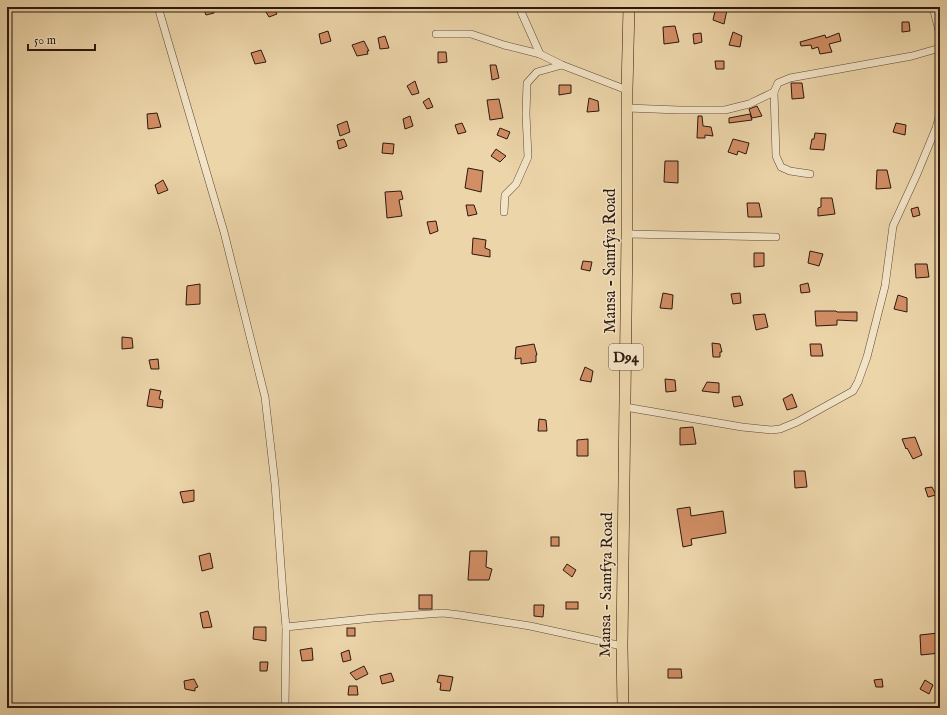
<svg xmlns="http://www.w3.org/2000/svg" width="947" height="715" viewBox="0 0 947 715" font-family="'IM FELL English',serif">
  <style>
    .building { fill: #d28e65; stroke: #2c180f }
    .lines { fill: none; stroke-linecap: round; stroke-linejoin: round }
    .minor-casing { stroke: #5c4736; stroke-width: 8 }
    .primary-casing { stroke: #2c180f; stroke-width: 12 }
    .minor { stroke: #f3e4c7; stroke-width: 7 }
    .primary { stroke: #ecd5a9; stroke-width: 11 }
    .labels { text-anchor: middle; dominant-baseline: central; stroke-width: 3; stroke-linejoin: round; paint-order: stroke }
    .shield { fill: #f3e4c7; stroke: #685546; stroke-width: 1 }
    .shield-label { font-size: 15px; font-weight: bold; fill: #2c180f }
    .street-label { font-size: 16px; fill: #2c180f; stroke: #f3e4c7 }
  </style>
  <rect width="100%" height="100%" fill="#ecd5a9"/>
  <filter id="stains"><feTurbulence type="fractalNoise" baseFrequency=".005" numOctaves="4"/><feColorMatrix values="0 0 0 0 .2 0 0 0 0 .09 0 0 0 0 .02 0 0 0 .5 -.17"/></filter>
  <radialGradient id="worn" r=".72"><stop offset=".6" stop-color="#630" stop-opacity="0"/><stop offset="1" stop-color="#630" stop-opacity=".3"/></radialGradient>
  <g class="building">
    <path d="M 203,7 L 212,7 L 214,13 L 206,15 Z"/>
    <path d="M 263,7 L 273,7 L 277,14 L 269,17 Z"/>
    <path d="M 716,7 L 727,10 L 724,24 L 713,20 Z"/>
    <path d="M 902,22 L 909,22 L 910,31 L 902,32 Z"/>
    <path d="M 675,26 L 679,42 L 664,44 L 663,27 Z"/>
    <path d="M 328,31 L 331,41 L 321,44 L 319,34 Z"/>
    <path d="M 733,32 L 742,36 L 740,47 L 729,45 Z"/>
    <path d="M 701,33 L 702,42 L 694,44 L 693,34 Z"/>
    <path d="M 839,33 L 841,41 L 829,44 L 832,52 L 820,54 L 818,47 L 812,49 L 811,45 L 801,46 L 800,42 L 825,35 L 826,38 Z"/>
    <path d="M 385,36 L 389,48 L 380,49 L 378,38 Z"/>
    <path d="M 364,41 L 369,51 L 367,51 L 368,54 L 357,56 L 352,45 Z"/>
    <path d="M 261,50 L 266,62 L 255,64 L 251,53 Z"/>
    <path d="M 438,52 L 446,52 L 447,62 L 438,63 Z"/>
    <path d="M 715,61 L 724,61 L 724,69 L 716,69 Z"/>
    <path d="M 490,65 L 496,65 L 499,78 L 492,80 Z"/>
    <path d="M 415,81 L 419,93 L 412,95 L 407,86 Z"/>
    <path d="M 791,83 L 802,83 L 804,98 L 792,99 Z"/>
    <path d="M 559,85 L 571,85 L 571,93 L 559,95 Z"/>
    <path d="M 429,98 L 433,107 L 427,109 L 423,102 Z"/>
    <path d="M 589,98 L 598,101 L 599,111 L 587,112 Z"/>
    <path d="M 499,99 L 503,118 L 490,120 L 487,100 Z"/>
    <path d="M 757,106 L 762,116 L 752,118 L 749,109 Z"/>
    <path d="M 157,113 L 161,127 L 148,129 L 147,114 Z"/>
    <path d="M 750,114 L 752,120 L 729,123 L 729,118 Z"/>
    <path d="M 410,116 L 413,126 L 405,129 L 403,119 Z"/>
    <path d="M 698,116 L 702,116 L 703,126 L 711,127 L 713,136 L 705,135 L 705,138 L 697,138 Z"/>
    <path d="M 347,121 L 350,132 L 340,136 L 337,125 Z"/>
    <path d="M 462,123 L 466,132 L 458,134 L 455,125 Z"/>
    <path d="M 896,123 L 906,125 L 905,135 L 893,132 Z"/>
    <path d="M 500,128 L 510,132 L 507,139 L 497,135 Z"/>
    <path d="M 815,133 L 826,134 L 824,150 L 810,149 L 812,139 L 814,139 Z"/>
    <path d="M 344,139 L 347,146 L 339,149 L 337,141 Z"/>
    <path d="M 733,139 L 749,143 L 746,154 L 738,151 L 737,155 L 728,152 Z"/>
    <path d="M 383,143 L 394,144 L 393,154 L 382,153 Z"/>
    <path d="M 496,149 L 506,156 L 500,162 L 491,156 Z"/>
    <path d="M 665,161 L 678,161 L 678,183 L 664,182 Z"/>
    <path d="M 468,168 L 483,171 L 481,192 L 465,188 Z"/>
    <path d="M 877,170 L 887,170 L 891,188 L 876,189 Z"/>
    <path d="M 163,180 L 168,190 L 158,194 L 155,185 Z"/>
    <path d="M 401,191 L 403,199 L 399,200 L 402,216 L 387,218 L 385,192 Z"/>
    <path d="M 821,198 L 832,198 L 835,214 L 818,216 L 818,208 L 821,207 Z"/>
    <path d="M 747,203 L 759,203 L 762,217 L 748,217 Z"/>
    <path d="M 466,205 L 474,205 L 477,214 L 468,216 Z"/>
    <path d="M 918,207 L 920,215 L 913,217 L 911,209 Z"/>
    <path d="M 436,221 L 438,231 L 430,234 L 427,222 Z"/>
    <path d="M 473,238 L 486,240 L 485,248 L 490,250 L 490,257 L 472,254 Z"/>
    <path d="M 810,251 L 823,254 L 819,266 L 808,263 Z"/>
    <path d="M 754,253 L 764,253 L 764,266 L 754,267 Z"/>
    <path d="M 583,261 L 592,262 L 590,271 L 581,269 Z"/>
    <path d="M 915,264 L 927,264 L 929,277 L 916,278 Z"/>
    <path d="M 808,283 L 810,292 L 801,293 L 800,285 Z"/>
    <path d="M 200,284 L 200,304 L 186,305 L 187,286 Z"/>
    <path d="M 663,293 L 673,295 L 672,309 L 660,308 Z"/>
    <path d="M 740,293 L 741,303 L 733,304 L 731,294 Z"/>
    <path d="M 898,295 L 907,298 L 907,312 L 894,309 Z"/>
    <path d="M 815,311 L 836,311 L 837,312 L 857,312 L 857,321 L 837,320 L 837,325 L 816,326 Z"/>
    <path d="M 765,314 L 768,327 L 756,330 L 753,315 Z"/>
    <path d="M 122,337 L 132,338 L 133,348 L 122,349 Z"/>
    <path d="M 712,343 L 720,344 L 722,352 L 720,352 L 720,357 L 713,357 Z"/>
    <path d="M 534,344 L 537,355 L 536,355 L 536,362 L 521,364 L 521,358 L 515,359 L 516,347 Z"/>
    <path d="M 810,344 L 821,344 L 823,356 L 811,356 Z"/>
    <path d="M 158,359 L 159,369 L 151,369 L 149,360 Z"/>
    <path d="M 585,367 L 593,371 L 591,382 L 580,380 Z"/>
    <path d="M 665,379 L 675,380 L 676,391 L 666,392 Z"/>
    <path d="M 707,382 L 719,383 L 719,393 L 702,391 Z"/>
    <path d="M 150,389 L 161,391 L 159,399 L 163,400 L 162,408 L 147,406 Z"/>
    <path d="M 792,394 L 797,407 L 787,410 L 783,399 Z"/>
    <path d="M 740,396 L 743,405 L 734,407 L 732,397 Z"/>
    <path d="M 539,419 L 546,420 L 547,431 L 538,431 Z"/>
    <path d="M 693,427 L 696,444 L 680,445 L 680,428 Z"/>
    <path d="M 915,437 L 922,455 L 913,459 L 907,448 L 906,449 L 902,439 Z"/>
    <path d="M 588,439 L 588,456 L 577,456 L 577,440 Z"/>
    <path d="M 794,471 L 805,471 L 807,487 L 795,488 Z"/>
    <path d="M 932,487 L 936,495 L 928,497 L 925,488 Z"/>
    <path d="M 194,490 L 194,501 L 183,503 L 180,492 Z"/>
    <path d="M 690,507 L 691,516 L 723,511 L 726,533 L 691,539 L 692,545 L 683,547 L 677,509 Z"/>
    <rect x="551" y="537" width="8" height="9"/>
    <path d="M 470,551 L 487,551 L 486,567 L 492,569 L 489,580 L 468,580 Z"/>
    <path d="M 210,553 L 213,568 L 202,571 L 199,556 Z"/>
    <path d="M 567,564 L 576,570 L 572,577 L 563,570 Z"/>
    <rect x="419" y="595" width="13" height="14"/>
    <rect x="566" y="602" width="12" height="7"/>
    <path d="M 534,605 L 544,605 L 543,617 L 534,616 Z"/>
    <path d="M 208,611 L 212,627 L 203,628 L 200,613 Z"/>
    <path d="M 254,627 L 266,627 L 266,641 L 253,639 Z"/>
    <rect x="347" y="628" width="8" height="8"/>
    <path d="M 938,633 L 940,653 L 921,655 L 920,635 Z"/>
    <path d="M 312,648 L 313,660 L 302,661 L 300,650 Z"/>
    <path d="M 349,650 L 351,660 L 343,662 L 341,653 Z"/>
    <path d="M 260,662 L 268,662 L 267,671 L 260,671 Z"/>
    <path d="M 364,666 L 368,674 L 356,680 L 350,673 Z"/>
    <path d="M 668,669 L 681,669 L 682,678 L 668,678 Z"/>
    <path d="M 391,673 L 394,681 L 382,684 L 380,676 Z"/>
    <path d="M 439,675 L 453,677 L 450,691 L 440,690 L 441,683 L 437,682 Z"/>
    <path d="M 194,679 L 198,687 L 195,688 L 195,691 L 185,689 L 184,681 Z"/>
    <path d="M 882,679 L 883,687 L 876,687 L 874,680 Z"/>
    <path d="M 925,680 L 933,685 L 929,694 L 920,689 Z"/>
    <path d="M 349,686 L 357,686 L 358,695 L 348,695 Z"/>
  </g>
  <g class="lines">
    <defs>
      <g id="minor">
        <path d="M 158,7 L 224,232 L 265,397 L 275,484 L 283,594 L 286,627 L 285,708"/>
        <path d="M 519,7 L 540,54"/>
        <path d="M 933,7 L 940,35"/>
        <path d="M 436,34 L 471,34 L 504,45 L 540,54 L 562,65 L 627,90"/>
        <path d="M 774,92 L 776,156 L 781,167 L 790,171 L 810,174"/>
        <path d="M 627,108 L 679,110 L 725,110 L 749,104 L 774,92 L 778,83 L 790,78 L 912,56 L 940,48"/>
        <path d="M 504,212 L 505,195 L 516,184 L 528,157 L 526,114 L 527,83 L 537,72 L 562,65"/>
        <path d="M 627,234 L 776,237"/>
        <path d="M 625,407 L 742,427 L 771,430 L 780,429 L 797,422 L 853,391 L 858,382 L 867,357 L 885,286 L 893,226 L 917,174 L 936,128 L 940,114"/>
        <path d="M 286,627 L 373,618 L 443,613 L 460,615 L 530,626 L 622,646"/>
      </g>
      <path id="primary" d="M 623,708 L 622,646 L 627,234 L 627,90 L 629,7"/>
    </defs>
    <use href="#minor" class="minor-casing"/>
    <use href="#primary" class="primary-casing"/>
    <use href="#minor" class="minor"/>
    <use href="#primary" class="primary"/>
  </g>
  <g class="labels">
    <rect class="shield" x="609" y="344" width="34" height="26" rx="3"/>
    <g class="shield-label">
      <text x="626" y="357">D94</text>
    </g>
    <g class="street-label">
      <text transform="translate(611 261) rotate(-90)">Mansa - Samfya Road</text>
      <text transform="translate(607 585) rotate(-89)">Mansa - Samfya Road</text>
    </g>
  </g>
  <rect width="947" height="715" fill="none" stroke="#ecd5a9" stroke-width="24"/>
  <rect x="8" y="8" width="931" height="699" fill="none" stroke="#2c180f" stroke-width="2"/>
  <rect x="12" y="12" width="923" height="691" fill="none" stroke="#2c180f"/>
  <path d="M28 44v6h67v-6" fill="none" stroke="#2c180f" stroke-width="2"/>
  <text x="34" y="44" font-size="12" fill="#2c180f" stroke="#f3e4c7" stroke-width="3" paint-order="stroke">50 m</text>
  <rect width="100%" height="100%" filter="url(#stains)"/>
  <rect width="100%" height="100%" fill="url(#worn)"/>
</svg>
